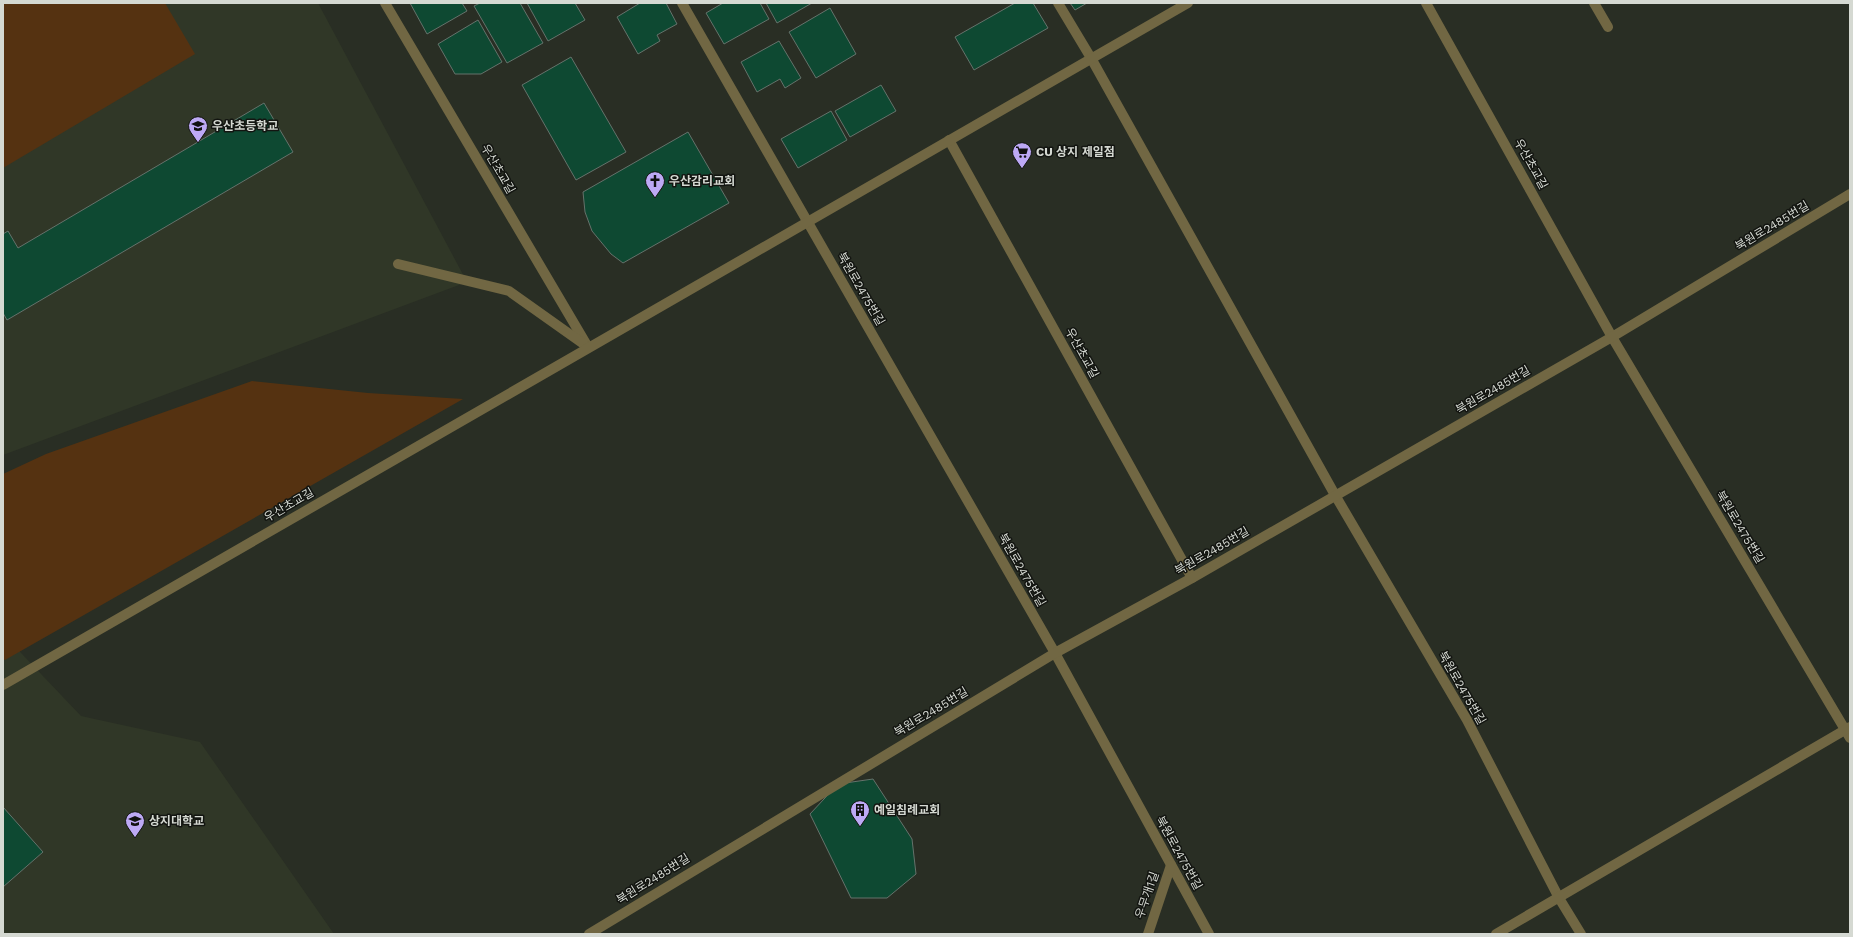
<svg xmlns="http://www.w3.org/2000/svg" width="1853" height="937" viewBox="0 0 1853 937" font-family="'Work Sans','Noto Sans KR',sans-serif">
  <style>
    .built { fill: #303727 }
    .green { fill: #553211 }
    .building { fill: #0e4932; stroke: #65726b }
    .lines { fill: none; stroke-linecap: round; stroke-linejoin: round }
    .minor { stroke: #716743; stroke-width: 10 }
    .labels { text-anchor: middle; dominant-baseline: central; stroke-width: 3; stroke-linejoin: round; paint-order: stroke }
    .poi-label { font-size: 12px; font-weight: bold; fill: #d5d9d2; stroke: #131511; text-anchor: start }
    .street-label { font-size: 12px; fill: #d5d9d2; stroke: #131511 }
  </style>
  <rect width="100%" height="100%" fill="#292e24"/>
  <g class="built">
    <path d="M 3,3 L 318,3 L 467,282 L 3,455 Z"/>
    <path d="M 3,634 L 81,716 L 200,742 L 334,934 L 3,934 Z"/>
  </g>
  <g class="green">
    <path d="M 3,3 L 165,3 L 195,54 L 3,168 Z"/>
    <path d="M 252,381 L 368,393 L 463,399 L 5,660 L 3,659 L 3,474 L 46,454 Z"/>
  </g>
  <g class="building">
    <path d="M 410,3 L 462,3 L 467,11 L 427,34 Z"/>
    <path d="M 480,3 L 520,3 L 543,43 L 507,63 L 474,6 Z"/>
    <path d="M 527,3 L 575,3 L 585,20 L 548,41 Z"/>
    <path d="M 640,3 L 666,3 L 677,24 L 657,35 L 660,41 L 638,54 L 617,17 Z"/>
    <path d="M 723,3 L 760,3 L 769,19 L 724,44 L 706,13 Z"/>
    <path d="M 766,3 L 812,3 L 777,23 Z"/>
    <path d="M 1015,3 L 1033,3 L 1048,28 L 974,70 L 955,37 Z"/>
    <path d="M 1070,3 L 1087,3 L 1075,10 Z"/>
    <path d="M 830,8 L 856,54 L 816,78 L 789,32 Z"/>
    <path d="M 478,20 L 502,62 L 481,74 L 455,74 L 438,44 Z"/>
    <path d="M 779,41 L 801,78 L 785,88 L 780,79 L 757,92 L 741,62 Z"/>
    <path d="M 571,57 L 626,152 L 576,180 L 522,85 Z"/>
    <path d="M 881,85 L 896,111 L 850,137 L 835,111 Z"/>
    <path d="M 264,103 L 293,152 L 7,320 L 3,313 L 3,234 L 8,231 L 18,248 Z"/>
    <path d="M 831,111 L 847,140 L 798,168 L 781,139 Z"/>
    <path d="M 688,132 L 729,203 L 623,263 L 611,254 L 592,231 L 585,212 L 583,192 Z"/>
    <path d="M 873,779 L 912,839 L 916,874 L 887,898 L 851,898 L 810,814 L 838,784 Z"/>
    <path d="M 3,807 L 43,852 L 3,887 Z"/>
  </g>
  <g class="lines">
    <g class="minor">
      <path d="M 385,3 L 588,347"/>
      <path d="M 682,3 L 1055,653 L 1209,934"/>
      <path d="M 1058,3 L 1091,58 L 1335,495 L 1467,720 L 1559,898 L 1581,934"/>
      <path d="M 1426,3 L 1612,337 L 1850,738"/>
      <path d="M 1594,3 L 1608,27"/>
      <path d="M 949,140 L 1192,578"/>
      <path d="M 398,264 L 509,291 L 585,345"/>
      <path d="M 3,685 L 1188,3"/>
      <path d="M 589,934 L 1055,653 L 1192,578 L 1612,337 L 1850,194"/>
      <path d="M 1148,934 L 1171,865"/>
      <path d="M 1496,934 L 1850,727"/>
    </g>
  </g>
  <defs>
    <symbol id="school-pin" viewBox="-11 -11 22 30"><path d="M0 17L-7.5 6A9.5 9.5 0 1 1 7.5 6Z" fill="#bda9f5" stroke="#131511"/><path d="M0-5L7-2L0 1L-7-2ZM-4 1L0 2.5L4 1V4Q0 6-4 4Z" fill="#111"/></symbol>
    <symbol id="supermarket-pin" viewBox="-11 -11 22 30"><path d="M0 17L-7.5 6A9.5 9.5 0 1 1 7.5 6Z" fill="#bda9f5" stroke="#131511"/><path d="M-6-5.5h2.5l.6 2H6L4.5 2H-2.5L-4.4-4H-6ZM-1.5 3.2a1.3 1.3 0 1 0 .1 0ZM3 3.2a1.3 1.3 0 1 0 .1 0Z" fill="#111"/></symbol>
    <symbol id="church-pin" viewBox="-11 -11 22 30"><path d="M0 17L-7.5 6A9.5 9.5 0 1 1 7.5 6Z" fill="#bda9f5" stroke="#131511"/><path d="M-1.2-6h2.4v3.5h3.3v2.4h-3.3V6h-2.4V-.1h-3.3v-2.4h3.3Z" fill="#111"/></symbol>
    <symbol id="building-pin" viewBox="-11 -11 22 30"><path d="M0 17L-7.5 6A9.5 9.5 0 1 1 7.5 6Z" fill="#bda9f5" stroke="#131511"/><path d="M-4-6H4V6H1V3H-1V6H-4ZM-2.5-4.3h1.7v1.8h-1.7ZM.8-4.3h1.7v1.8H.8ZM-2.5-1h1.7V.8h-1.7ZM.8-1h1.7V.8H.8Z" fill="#111"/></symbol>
    <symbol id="university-pin" viewBox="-11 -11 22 30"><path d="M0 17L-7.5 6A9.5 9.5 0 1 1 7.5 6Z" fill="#bda9f5" stroke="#131511"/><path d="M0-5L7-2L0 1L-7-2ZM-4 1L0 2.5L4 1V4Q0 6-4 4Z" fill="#111"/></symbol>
  </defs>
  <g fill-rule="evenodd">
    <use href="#school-pin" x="187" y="115" width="22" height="30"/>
    <use href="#supermarket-pin" x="1011" y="141" width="22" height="30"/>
    <use href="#church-pin" x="644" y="170" width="22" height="30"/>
    <use href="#building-pin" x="849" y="799" width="22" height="30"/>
    <use href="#university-pin" x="124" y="810" width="22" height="30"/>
  </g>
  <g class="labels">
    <g class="poi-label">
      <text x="212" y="126">우산초등학교</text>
      <text x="1036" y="152">CU 상지 제일점</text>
      <text x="669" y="181">우산감리교회</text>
      <text x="874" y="810">예일침례교회</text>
      <text x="149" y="821">상지대학교</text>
    </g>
    <g class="street-label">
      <text transform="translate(1531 164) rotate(61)">우산초교길</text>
      <text transform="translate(498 169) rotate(60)">우산초교길</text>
      <text transform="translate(1772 226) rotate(-31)">북원로2485번길</text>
      <text transform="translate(861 289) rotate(60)">북원로2475번길</text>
      <text transform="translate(1082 353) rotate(61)">우산초교길</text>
      <text transform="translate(1493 390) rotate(-30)">북원로2485번길</text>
      <text transform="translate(289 505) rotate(-30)">우산초교길</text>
      <text transform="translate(1740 527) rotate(59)">북원로2475번길</text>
      <text transform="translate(1212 551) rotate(-30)">북원로2485번길</text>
      <text transform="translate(1022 570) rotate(60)">북원로2475번길</text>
      <text transform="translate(1462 688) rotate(60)">북원로2475번길</text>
      <text transform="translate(931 712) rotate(-31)">북원로2485번길</text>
      <text transform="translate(1179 853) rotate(61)">북원로2475번길</text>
      <text transform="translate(653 879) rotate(-32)">북원로2485번길</text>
      <text transform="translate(1147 895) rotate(-71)">우무개1길</text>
    </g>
  </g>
  <rect width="1853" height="937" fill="none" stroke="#d5d9d2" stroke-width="8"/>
</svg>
